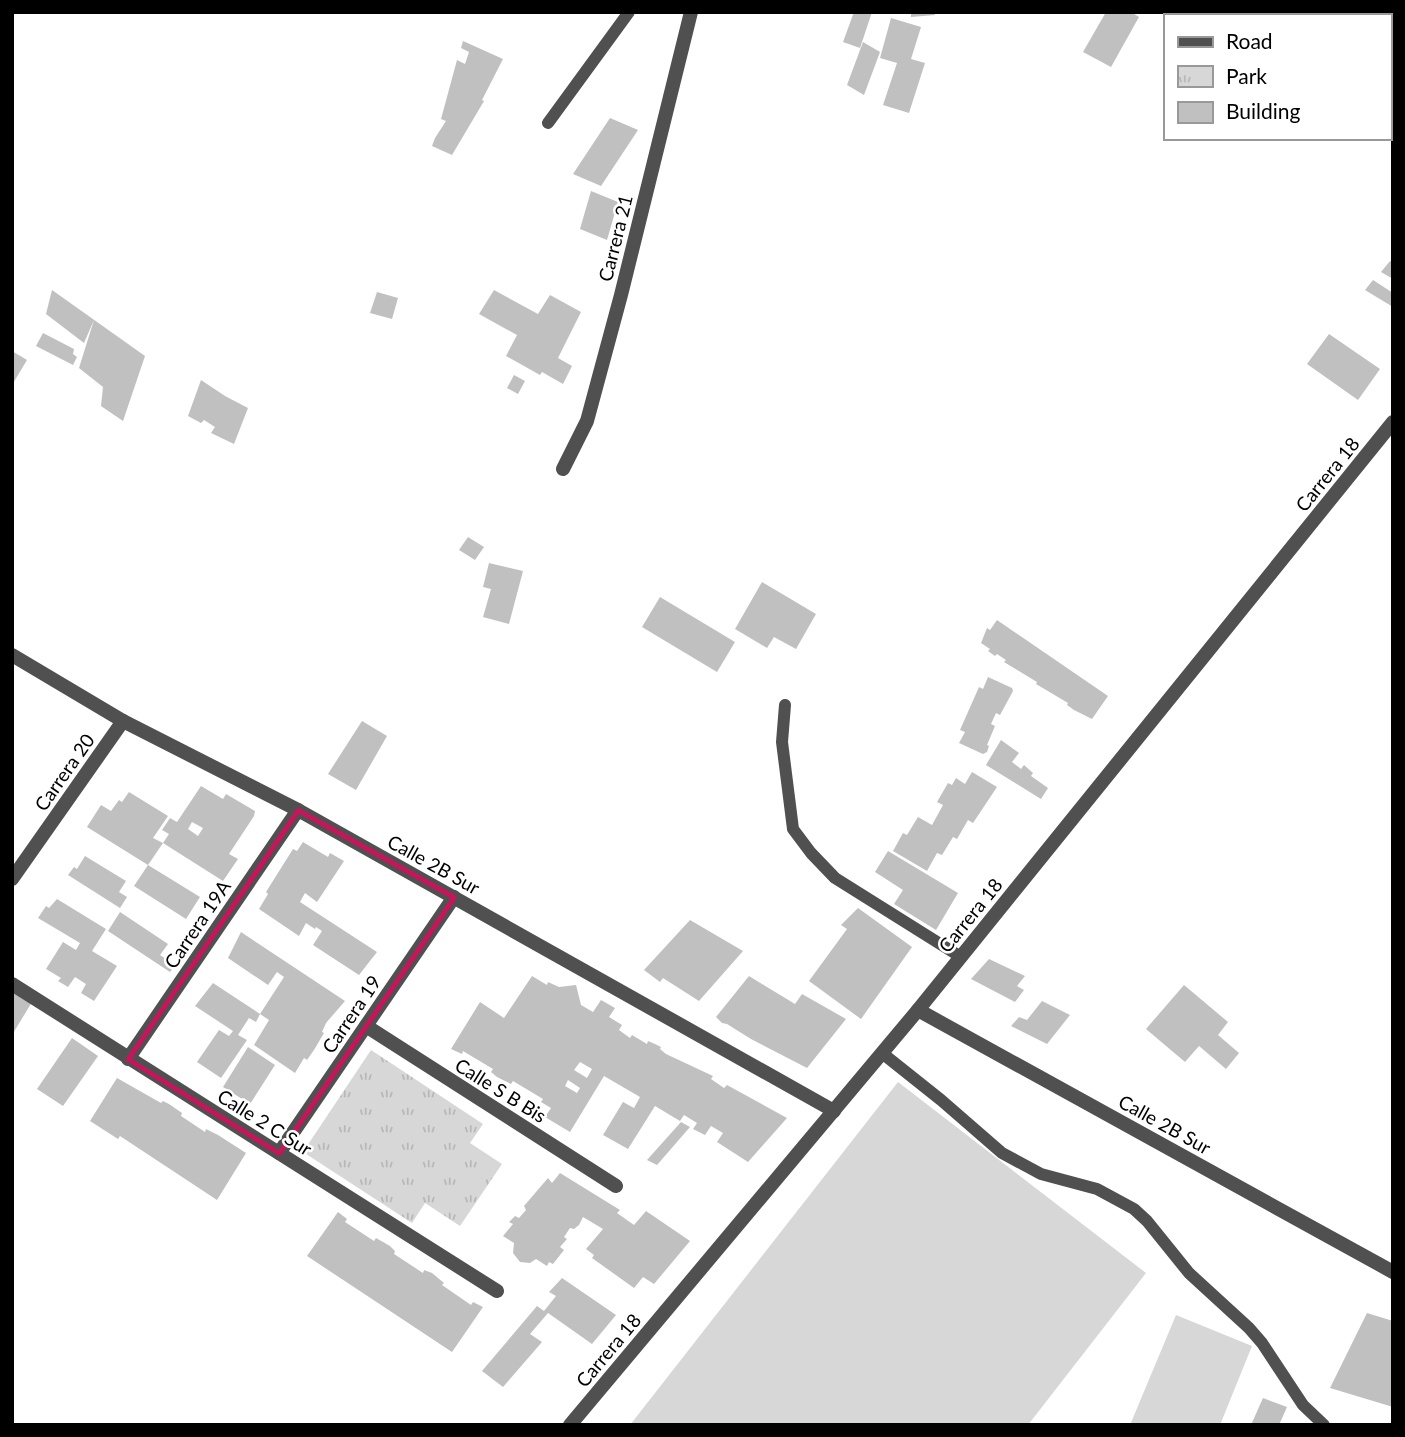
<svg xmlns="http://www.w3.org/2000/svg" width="1405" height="1437" viewBox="0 0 1405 1437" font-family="Lato,sans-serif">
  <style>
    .park { fill: url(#park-tufts) }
    .pitch { fill: #d7d7d7 }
    .building { fill: #c0c0c0; fill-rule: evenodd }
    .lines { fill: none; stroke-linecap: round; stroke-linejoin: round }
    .service { stroke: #505050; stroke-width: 12 }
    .minor { stroke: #505050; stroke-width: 14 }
    .marked { fill: none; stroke: #c2185b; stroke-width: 5; stroke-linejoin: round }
    .labels { text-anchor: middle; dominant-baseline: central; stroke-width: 5; stroke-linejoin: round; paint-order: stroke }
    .street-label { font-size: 19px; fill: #000; stroke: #fff }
  </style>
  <defs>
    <pattern id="park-tufts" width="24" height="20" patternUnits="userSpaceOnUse" patternTransform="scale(1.75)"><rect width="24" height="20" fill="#d7d7d7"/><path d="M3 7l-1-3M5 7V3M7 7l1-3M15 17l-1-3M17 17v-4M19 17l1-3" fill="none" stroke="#b7b7b7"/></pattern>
  </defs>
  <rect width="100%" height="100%" fill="#fff"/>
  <path class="park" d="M 371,1050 L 483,1124 L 470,1143 L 502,1164 L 460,1226 L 425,1203 L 412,1223 L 303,1152 Z"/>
  <g class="pitch">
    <path d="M 898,1082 L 1146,1273 L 1028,1425 L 630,1425 Z"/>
    <path d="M 1176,1315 L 1252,1346 L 1220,1425 L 1130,1425 Z"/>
  </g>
  <g class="building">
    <path d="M 854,12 L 872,12 L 860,48 L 843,42 Z"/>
    <path d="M 911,12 L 934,12 L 935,15 L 911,17 Z"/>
    <path d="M 1106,12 L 1131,12 L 1139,17 L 1111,67 L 1083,52 Z"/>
    <path d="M 1249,12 L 1285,12 L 1283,16 L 1255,16 Z"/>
    <path d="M 1337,12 L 1367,12 L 1364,16 L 1343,16 Z"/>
    <path d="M 891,18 L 921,27 L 911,59 L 925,63 L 909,113 L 883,105 L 897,63 L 880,58 Z"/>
    <path d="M 463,41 L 503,59 L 482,100 L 484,101 L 452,155 L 432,146 L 435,138 L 446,121 L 441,119 L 457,60 L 465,64 L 469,52 L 461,48 Z"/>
    <path d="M 863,42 L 880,52 L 864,95 L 847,85 Z"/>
    <path d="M 610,118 L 638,130 L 601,186 L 573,174 Z"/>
    <path d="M 591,191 L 618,202 L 607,240 L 580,229 Z"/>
    <path d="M 1390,261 L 1393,263 L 1393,279 L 1381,272 Z"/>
    <path d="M 1373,280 L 1393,293 L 1393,307 L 1365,290 Z"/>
    <path d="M 52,290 L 145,356 L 123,421 L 101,406 L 103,387 L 79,368 L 94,320 L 84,343 L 46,314 Z"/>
    <path d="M 494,290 L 538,314 L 550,295 L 581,312 L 558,358 L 572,366 L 563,384 L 542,372 L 540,375 L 506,356 L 517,335 L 479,314 Z"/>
    <path d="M 377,292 L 398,298 L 392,319 L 370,313 Z"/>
    <path d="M 43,333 L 74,349 L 73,354 L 77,357 L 73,365 L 36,346 Z"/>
    <path d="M 1329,334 L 1380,369 L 1358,400 L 1307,364 Z"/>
    <path d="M 12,351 L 27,360 L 12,385 Z"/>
    <path d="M 514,375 L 525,381 L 518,394 L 507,388 Z"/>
    <path d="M 201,380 L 225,396 L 248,408 L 234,444 L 211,433 L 215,427 L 204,420 L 201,423 L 188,416 Z"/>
    <path d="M 468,537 L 484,547 L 475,560 L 459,550 Z"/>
    <path d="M 489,563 L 523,571 L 509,624 L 483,617 L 491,589 L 483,587 Z"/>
    <path d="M 762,582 L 816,614 L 796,649 L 774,637 L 767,648 L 735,629 Z"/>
    <path d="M 660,597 L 735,642 L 717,672 L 642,627 Z"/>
    <path d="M 997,620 L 1108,696 L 1092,719 L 1074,710 L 1067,705 L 1068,703 L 1036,684 L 1037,682 L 1004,662 L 1006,660 L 997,654 L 995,656 L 988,651 L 990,649 L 981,643 L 987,628 L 990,630 Z"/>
    <path d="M 988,677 L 1012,688 L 1013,691 L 1000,715 L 996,713 L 991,724 L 995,726 L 987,745 L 989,746 L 987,752 L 983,754 L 959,743 L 965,732 L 960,730 L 979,687 L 983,689 Z"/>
    <path d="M 362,721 L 387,736 L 356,790 L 328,774 Z"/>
    <path d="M 1001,740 L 1019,753 L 1012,762 L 1021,769 L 1024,765 L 1033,773 L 1031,776 L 1048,788 L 1041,799 L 986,765 Z"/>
    <path d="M 972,772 L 997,787 L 973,823 L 968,820 L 957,839 L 953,837 L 942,855 L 937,853 L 927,871 L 893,851 L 903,833 L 907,835 L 918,817 L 932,825 L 943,805 L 937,802 L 948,783 L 952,785 L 956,778 L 965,784 Z"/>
    <path d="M 201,786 L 223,799 L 226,794 L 255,811 L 254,816 L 229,854 L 238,859 L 223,881 L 163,843 L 169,834 L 162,830 L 170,818 L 177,822 ZM 192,822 L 203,828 L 198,836 L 188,829 Z"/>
    <path d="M 129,792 L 168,816 L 153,838 L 163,843 L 148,865 L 200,897 L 186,919 L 134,886 L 148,865 L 87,827 L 101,805 L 111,811 L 119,800 L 122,802 Z"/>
    <path d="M 303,842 L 328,857 L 330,853 L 344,861 L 317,902 L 305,893 L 300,902 L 377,952 L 359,975 L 313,945 L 322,931 L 316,927 L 315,929 L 306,923 L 299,936 L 259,909 L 268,894 L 266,892 L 293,849 L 297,851 Z"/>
    <path d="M 888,851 L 958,893 L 936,930 L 894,904 L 903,890 L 875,872 Z"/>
    <path d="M 85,856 L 126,881 L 119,892 L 127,897 L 120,908 L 68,875 L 74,867 L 77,869 Z"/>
    <path d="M 57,899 L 106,929 L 92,951 L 117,966 L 94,1001 L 81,993 L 86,984 L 75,977 L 68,987 L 58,981 L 61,978 L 46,969 L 63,942 L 76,950 L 80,943 L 38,918 L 46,906 L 49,908 Z"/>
    <path d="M 858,908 L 912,947 L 861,1019 L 809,981 L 847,929 L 841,925 Z"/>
    <path d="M 120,912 L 168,944 L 160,955 L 175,965 L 170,972 L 108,931 Z"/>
    <path d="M 690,920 L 743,951 L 699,1001 L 663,978 L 660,982 L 644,970 Z"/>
    <path d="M 241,932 L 345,1001 L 326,1023 L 322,1032 L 324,1033 L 314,1050 L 307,1060 L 304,1058 L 295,1073 L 254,1045 L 269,1020 L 260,1014 L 256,1022 L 249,1018 L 238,1035 L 247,1040 L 221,1078 L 197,1062 L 219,1030 L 229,1036 L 233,1031 L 195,1006 L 213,983 L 260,1014 L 284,977 L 277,972 L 268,985 L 228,958 Z"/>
    <path d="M 989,959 L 1025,976 L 1017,986 L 1024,990 L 1015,1002 L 971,979 Z"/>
    <path d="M 532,976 L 547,985 L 548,982 L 559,987 L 576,985 L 581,1005 L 593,1012 L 601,1000 L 615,1008 L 609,1017 L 622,1025 L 619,1030 L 630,1038 L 632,1035 L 647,1044 L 648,1041 L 655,1044 L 661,1047 L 660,1049 L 666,1054 L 713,1076 L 711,1079 L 724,1088 L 727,1085 L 787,1118 L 748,1162 L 717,1142 L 723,1133 L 711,1126 L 705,1135 L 693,1129 L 697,1123 L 684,1115 L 680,1121 L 655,1106 L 628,1149 L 603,1135 L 623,1102 L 634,1108 L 640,1097 L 604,1076 L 570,1132 L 545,1117 L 551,1108 L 541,1102 L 543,1099 L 513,1081 L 511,1084 L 497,1077 L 491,1072 L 493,1069 L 463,1051 L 462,1054 L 451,1049 L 480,1002 L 504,1018 ZM 580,1062 L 592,1069 L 587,1078 L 574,1070 ZM 568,1080 L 580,1088 L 577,1093 L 565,1086 Z"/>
    <path d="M 749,976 L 795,1004 L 802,994 L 846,1019 L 807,1068 L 751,1039 L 727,1024 L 722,1023 L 716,1017 Z"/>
    <path d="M 1184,985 L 1228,1022 L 1218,1035 L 1239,1053 L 1226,1069 L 1199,1046 L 1185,1062 L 1146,1029 Z"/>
    <path d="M 12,990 L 32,1002 L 12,1035 Z"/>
    <path d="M 1042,1001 L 1070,1015 L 1047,1044 L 1011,1026 L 1019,1017 L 1027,1020 Z"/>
    <path d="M 72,1038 L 98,1056 L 63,1106 L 37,1089 Z"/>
    <path d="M 248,1047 L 275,1065 L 250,1104 L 223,1087 Z"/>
    <path d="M 117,1078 L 161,1103 L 163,1101 L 169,1104 L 182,1113 L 181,1116 L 205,1132 L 206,1129 L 218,1135 L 246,1153 L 217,1200 L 120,1136 L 118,1139 L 90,1121 Z"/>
    <path d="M 681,1122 L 690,1127 L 657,1165 L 647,1160 Z"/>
    <path d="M 560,1173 L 620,1210 L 617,1213 L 634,1225 L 646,1211 L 690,1241 L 654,1284 L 643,1277 L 634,1288 L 592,1258 L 594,1255 L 586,1249 L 603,1229 L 583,1217 L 579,1225 L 574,1229 L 570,1228 L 564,1237 L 567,1239 L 560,1247 L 564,1250 L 553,1264 L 549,1262 L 547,1266 L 536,1259 L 530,1263 L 520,1262 L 513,1253 L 514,1243 L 503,1236 L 513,1224 L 509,1222 L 515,1216 L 519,1218 L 526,1210 L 524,1206 L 548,1178 L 552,1183 Z"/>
    <path d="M 338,1212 L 347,1219 L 345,1222 L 374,1241 L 376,1238 L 390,1246 L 395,1251 L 394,1254 L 423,1273 L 424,1270 L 432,1273 L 444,1283 L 442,1285 L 471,1305 L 473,1302 L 483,1307 L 452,1352 L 307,1256 Z"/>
    <path d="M 562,1278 L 616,1315 L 592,1344 L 548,1313 L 530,1334 L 542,1342 L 503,1387 L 482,1371 L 537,1306 L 544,1311 L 556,1296 L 549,1292 Z"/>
    <path d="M 1367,1313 L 1393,1321 L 1393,1407 L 1330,1388 Z"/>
    <path d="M 1263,1398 L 1287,1407 L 1279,1425 L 1251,1425 Z"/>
  </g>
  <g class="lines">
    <g class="service">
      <path d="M 548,123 L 629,12"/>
      <path d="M 785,705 L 782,742 L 793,829 L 811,853 L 835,878 L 961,957"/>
      <path d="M 882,1053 L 941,1100 L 1002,1153 L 1041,1174 L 1097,1189 L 1134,1209 L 1147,1221 L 1189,1273 L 1249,1328 L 1262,1343 L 1303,1405 L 1324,1425"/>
    </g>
    <g class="minor">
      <path d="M 1199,16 L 1201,12"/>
      <path d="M 563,469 L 587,421 L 621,295 L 691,12"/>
      <path d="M 12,655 L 123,721 L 298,810 L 834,1111"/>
      <path d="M 12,879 L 123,721"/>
      <path d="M 12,984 L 497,1291"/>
      <path d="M 918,1010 L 1393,1272"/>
      <path d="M 366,1026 L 616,1186"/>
      <path d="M 128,1059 L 298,810"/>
      <path d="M 279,1153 L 454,897"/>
      <path d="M 570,1425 L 918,1010 L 1393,422"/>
    </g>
  </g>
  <path class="marked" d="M 298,810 L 454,897 L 279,1153 L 128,1059 Z"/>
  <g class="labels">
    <g class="street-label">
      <text transform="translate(615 238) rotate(-76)">Carrera 21</text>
      <text transform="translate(1327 474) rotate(-51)">Carrera 18</text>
      <text transform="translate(64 772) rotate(-55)">Carrera 20</text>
      <text transform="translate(434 864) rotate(29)">Calle 2B Sur</text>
      <text transform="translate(970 915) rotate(-51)">Carrera 18</text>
      <text transform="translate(197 924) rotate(-56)">Carrera 19A</text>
      <text transform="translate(351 1014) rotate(-56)">Carrera 19</text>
      <text transform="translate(501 1090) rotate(32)">Calle S B Bis</text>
      <text transform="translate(265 1122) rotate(32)">Calle 2 C Sur</text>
      <text transform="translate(1165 1124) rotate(29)">Calle 2B Sur</text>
      <text transform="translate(608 1350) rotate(-50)">Carrera 18</text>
    </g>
  </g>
  <rect width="1405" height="1437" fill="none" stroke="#000000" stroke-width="28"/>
  <rect x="1164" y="14" width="228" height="126" fill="#ffffff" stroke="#999999" stroke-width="2"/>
  <rect x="1178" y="37" width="35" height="10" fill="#505050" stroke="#999999" stroke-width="2"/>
  <text x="1226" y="49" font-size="21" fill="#000000">Road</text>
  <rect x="1178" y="66" width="35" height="21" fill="url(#park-tufts)" stroke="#999999" stroke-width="2"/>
  <text x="1226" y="84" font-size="21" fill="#000000">Park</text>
  <rect x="1178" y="102" width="35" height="21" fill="#c0c0c0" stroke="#999999" stroke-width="2"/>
  <text x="1226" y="119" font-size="21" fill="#000000">Building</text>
</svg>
